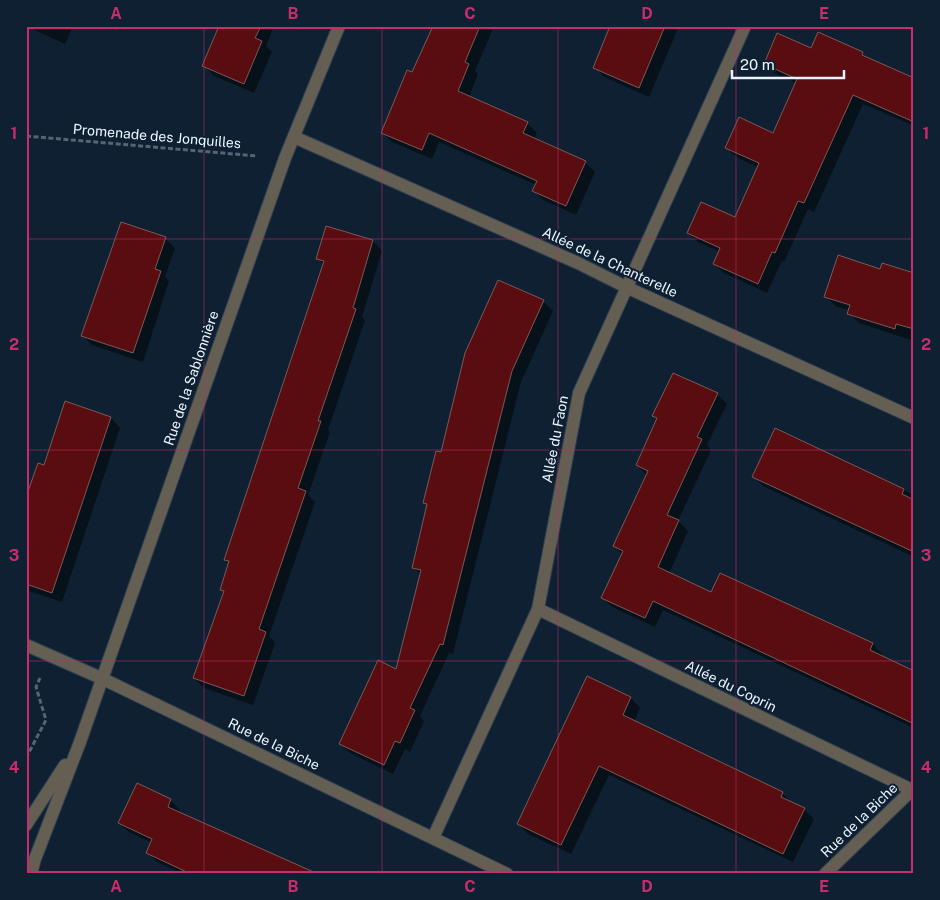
<svg xmlns="http://www.w3.org/2000/svg" width="940" height="900" viewBox="0 0 940 900" font-family="'Public Sans',sans-serif">
  <style>
    .shadow { fill: #0007 }
    .building { fill: #5a0d10; stroke: #795a57 }
    .lines { fill: none; stroke-linecap: round; stroke-linejoin: round }
    .minor-casing { stroke: #2d3e4f; stroke-width: 14 }
    .path { stroke: #566574; stroke-width: 3; stroke-dasharray: 5 2.5; stroke-linecap: butt }
    .minor { stroke: #645e53; stroke-width: 12 }
    .grid { fill: none; stroke: #c62e6b; stroke-width: 1; stroke-opacity: 0.55 }
    .labels { text-anchor: middle; dominant-baseline: central; stroke-width: 4; stroke-linejoin: round; paint-order: stroke }
    .street-label { font-size: 14px; fill: #ebf4fe; stroke: #0e2032 }
    .neatline { fill: none; stroke: #c62e6b; stroke-width: 2 }
    .grid-label { font-size: 16px; text-anchor: middle; font-weight: bold; fill: #c62e6b }
  </style>
  <rect width="100%" height="100%" fill="#0e2032"/>
  <g class="shadow">
    <path d="M 26,26 L 73,26 L 65,44 Z"/>
    <path d="M 221,26 L 274,26 L 266,46 L 272,52 L 254,93 L 214,76 L 204,66 Z"/>
    <path d="M 434,26 L 494,26 L 475,71 L 478,74 L 469,97 L 527,123 L 537,133 L 534,139 L 585,162 L 595,172 L 576,215 L 543,200 L 534,191 L 536,185 L 439,142 L 432,159 L 392,142 L 382,132 L 413,74 Z"/>
    <path d="M 612,26 L 679,26 L 649,97 L 604,77 L 595,67 Z"/>
    <path d="M 811,50 L 862,53 L 869,60 L 914,79 L 914,126 L 863,104 L 814,212 L 808,209 L 784,262 L 782,261 L 767,293 L 724,273 L 714,264 L 720,252 L 698,242 L 688,233 L 735,218 L 759,168 L 736,157 L 727,148 L 773,134 L 797,83 L 774,73 L 765,63 Z"/>
    <path d="M 327,227 L 373,241 L 382,251 L 362,317 L 365,320 L 328,430 L 330,432 L 308,495 L 315,502 L 269,636 L 275,643 L 253,705 L 204,688 L 194,678 L 225,593 L 221,589 L 230,564 L 225,559 L 324,265 L 317,258 Z"/>
    <path d="M 165,238 L 175,248 L 165,277 L 169,281 L 143,362 L 92,345 L 82,335 Z"/>
    <path d="M 881,270 L 914,274 L 914,341 L 859,323 L 849,313 L 850,310 L 835,306 L 826,296 Z"/>
    <path d="M 543,301 L 553,311 L 521,382 L 453,654 L 449,653 L 420,716 L 424,721 L 410,752 L 405,749 L 393,774 L 350,753 L 340,744 L 396,670 L 421,575 L 413,567 L 428,506 L 424,502 L 442,454 Z"/>
    <path d="M 717,394 L 727,404 L 707,445 L 711,450 L 678,521 L 688,531 L 669,574 L 712,594 L 720,575 L 873,644 L 882,654 L 881,657 L 914,672 L 914,728 L 663,610 L 655,627 L 612,607 L 602,598 L 622,554 L 614,546 L 647,475 L 637,465 L 658,420 L 654,415 Z"/>
    <path d="M 66,403 L 111,418 L 120,428 L 62,602 L 26,590 L 26,535 L 45,467 Z"/>
    <path d="M 775,430 L 914,495 L 914,557 L 763,486 L 754,476 Z"/>
    <path d="M 587,677 L 631,698 L 640,708 L 634,722 L 782,793 L 793,804 L 804,809 L 814,819 L 793,862 L 609,775 L 571,854 L 528,834 L 518,824 Z"/>
    <path d="M 170,800 L 180,810 L 178,813 L 236,840 L 237,838 L 287,861 L 309,874 L 183,874 L 157,862 L 148,853 L 152,843 L 129,832 L 119,823 Z"/>
  </g>
  <g class="building">
    <path d="M 219,26 L 261,26 L 255,38 L 262,41 L 244,84 L 202,66 Z"/>
    <path d="M 433,26 L 480,26 L 465,62 L 469,64 L 458,91 L 528,122 L 523,133 L 586,161 L 566,206 L 532,191 L 537,181 L 429,133 L 422,150 L 381,133 L 407,70 L 412,72 Z"/>
    <path d="M 610,26 L 665,26 L 639,88 L 593,68 Z"/>
    <path d="M 818,32 L 863,52 L 862,55 L 914,78 L 914,122 L 853,95 L 804,203 L 798,201 L 775,253 L 772,252 L 758,284 L 713,264 L 720,248 L 687,233 L 701,202 L 735,217 L 759,163 L 725,148 L 739,117 L 773,133 L 797,79 L 764,64 L 777,33 L 811,48 Z"/>
    <path d="M 121,222 L 166,237 L 155,269 L 161,271 L 133,353 L 81,336 Z"/>
    <path d="M 326,226 L 373,240 L 353,308 L 356,309 L 318,421 L 321,421 L 298,488 L 306,491 L 259,629 L 266,632 L 244,696 L 193,678 L 224,591 L 220,590 L 229,561 L 224,560 L 324,261 L 316,259 Z"/>
    <path d="M 838,255 L 880,269 L 882,263 L 914,273 L 914,329 L 896,324 L 895,329 L 847,314 L 850,305 L 824,297 Z"/>
    <path d="M 498,280 L 544,300 L 512,371 L 443,645 L 440,644 L 410,708 L 415,710 L 400,743 L 395,741 L 384,765 L 339,744 L 378,660 L 396,669 L 421,570 L 412,568 L 427,504 L 423,503 L 436,451 L 441,452 L 465,353 Z"/>
    <path d="M 673,373 L 718,393 L 697,437 L 702,439 L 667,515 L 679,520 L 658,567 L 711,592 L 720,573 L 873,643 L 870,650 L 914,671 L 914,724 L 653,601 L 645,618 L 601,598 L 623,551 L 613,546 L 648,471 L 636,465 L 657,418 L 652,416 Z"/>
    <path d="M 65,401 L 111,417 L 52,593 L 26,584 L 26,497 L 38,463 L 44,465 Z"/>
    <path d="M 775,428 L 904,489 L 902,494 L 914,500 L 914,552 L 752,477 Z"/>
    <path d="M 587,676 L 631,697 L 623,715 L 783,792 L 781,797 L 805,808 L 783,854 L 599,766 L 561,845 L 517,824 Z"/>
    <path d="M 137,783 L 171,799 L 168,807 L 318,874 L 191,874 L 146,853 L 152,839 L 118,823 Z"/>
  </g>
  <g class="lines">
    <defs>
      <g id="minor">
        <path d="M 294,137 L 578,263 L 628,288 L 914,418"/>
        <path d="M 538,609 L 912,790"/>
        <path d="M 26,645 L 101,678 L 507,874"/>
        <path d="M 26,825 L 65,765"/>
        <path d="M 433,838 L 538,609 L 579,393 L 745,26"/>
        <path d="M 31,874 L 35,859 L 80,742 L 285,158 L 339,26"/>
        <path d="M 825,874 L 914,788"/>
      </g>
    </defs>
    <use href="#minor" class="minor-casing"/>
    <g class="path">
      <path d="M 26,136 L 257,156"/>
      <path d="M 26,758 L 46,720 L 36,687 L 40,678"/>
    </g>
    <use href="#minor" class="minor"/>
  </g>
  <path class="grid" d="M 204,26 L 204,874M 382,26 L 382,874M 558,26 L 558,874M 736,26 L 736,874M 26,239 L 914,239M 26,450 L 914,450M 26,661 L 914,661"/>
  <g class="labels">
    <g class="street-label">
      <text transform="translate(157 136) rotate(5)">Promenade des Jonquilles</text>
      <text transform="translate(610 262) rotate(25)">Allée de la Chanterelle</text>
      <text transform="translate(191 378) rotate(-71)">Rue de la Sablonnière</text>
      <text transform="translate(555 439) rotate(-79)">Allée du Faon</text>
      <text transform="translate(731 686) rotate(26)">Allée du Coprin</text>
      <text transform="translate(274 744) rotate(26)">Rue de la Biche</text>
      <text transform="translate(859 820) rotate(-44)">Rue de la Biche</text>
    </g>
  </g>
  <rect width="940" height="900" fill="none" stroke="#0e2032" stroke-width="55"/>
  <path d="M732 70v8h112v-8" fill="none" stroke="#ebf4fe" stroke-width="2.5"/>
  <text x="740" y="70" font-size="15" fill="#ebf4fe" stroke="#0e2032" stroke-width="4" paint-order="stroke">20 m</text>
  <rect x="28" y="28" width="884" height="844" class="neatline"/>
  <g class="grid-label">
    <text x="116" y="19">A</text>
    <text x="293" y="19">B</text>
    <text x="470" y="19">C</text>
    <text x="647" y="19">D</text>
    <text x="824" y="19">E</text>
    <text x="14" y="139">1</text>
    <text x="926" y="139">1</text>
    <text x="14" y="350">2</text>
    <text x="926" y="350">2</text>
    <text x="14" y="561">3</text>
    <text x="926" y="561">3</text>
    <text x="14" y="773">4</text>
    <text x="926" y="773">4</text>
    <text x="116" y="892">A</text>
    <text x="293" y="892">B</text>
    <text x="470" y="892">C</text>
    <text x="647" y="892">D</text>
    <text x="824" y="892">E</text>
  </g>
</svg>
